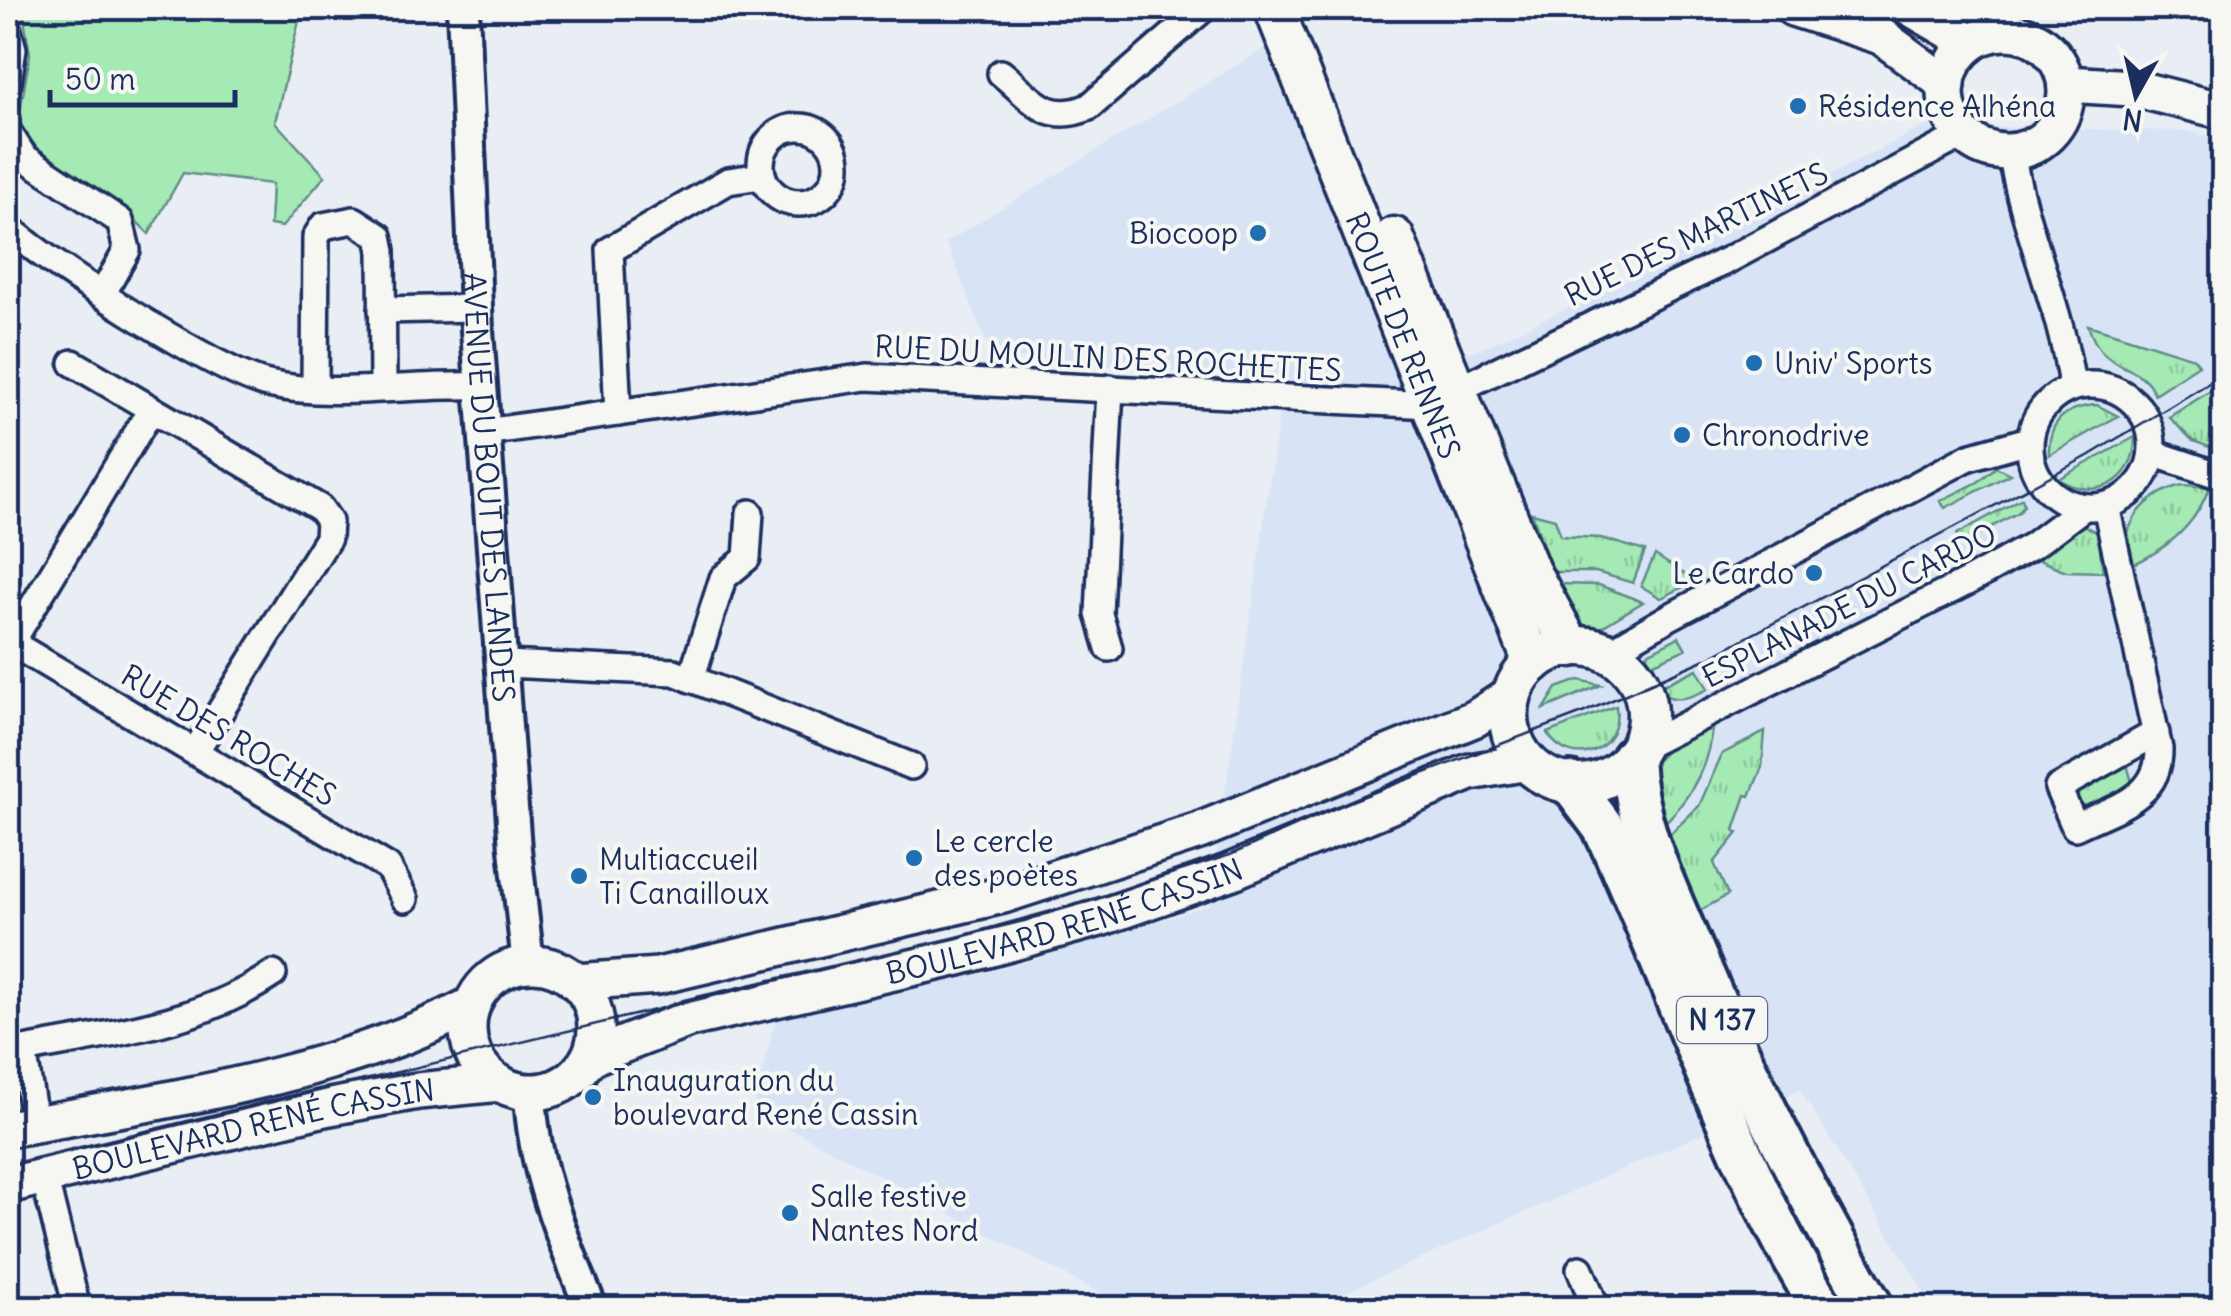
<svg xmlns="http://www.w3.org/2000/svg" width="2231" height="1316" viewBox="0 0 2231 1316" font-family="Delius,sans-serif">
  <style>
    .built { fill: #d8e4f6 }
    .grass { fill: url(#grass-tufts); stroke: #608c89; stroke-width: 2.5 }
    .green { fill: #a5e9b4; stroke: #608c89; stroke-width: 2.5 }
    .lines { fill: none; stroke-linecap: round; stroke-linejoin: round }
    .minor-casing { stroke: #1b2f5e; stroke-width: 32 }
    .tertiary-casing { stroke: #1b2f5e; stroke-width: 38 }
    .secondary-casing { stroke: #1b2f5e; stroke-width: 42 }
    .primary-casing { stroke: #1b2f5e; stroke-width: 45 }
    .trunk-casing { stroke: #1b2f5e; stroke-width: 48 }
    .minor { stroke: #f6f6f2; stroke-width: 25 }
    .tertiary { stroke: #f6f6f2; stroke-width: 30 }
    .secondary { stroke: #f6f6f2; stroke-width: 35 }
    .primary { stroke: #f6f6f2; stroke-width: 38 }
    .trunk { stroke: #f6f6f2; stroke-width: 40 }
    .tram { stroke: #1b2f5e; stroke-width: 2.5 }
    .poi-dot { fill: #1f6fb2; stroke: #f6f6f2; stroke-width: 4 }
    .labels { text-anchor: middle; dominant-baseline: central; stroke-width: 8; stroke-linejoin: round; paint-order: stroke }
    .shield { fill: #f6f6f2; stroke: #5d6b8a; stroke-width: 2.5 }
    .shield-label { font-size: 28px; font-weight: bold; fill: #1b2f5e }
    .poi-label { font-size: 30px; fill: #1b2f5e; stroke: #f6f6f2; text-anchor: start }
    .street-label { font-size: 30px; fill: #1b2f5e; stroke: #f6f6f2 }
  </style>
  <defs>
    <pattern id="grass-tufts" width="24" height="20" patternUnits="userSpaceOnUse" patternTransform="scale(2.5)"><rect width="24" height="20" fill="#a5e9b4"/><path d="M3 7l-1-3M5 7V3M7 7l1-3M15 17l-1-3M17 17v-4M19 17l1-3" fill="none" stroke="#8dc89d"/></pattern>
  </defs>
  <rect width="100%" height="100%" fill="#e8eef4"/>
  <filter id="ink" filterUnits="userSpaceOnUse"><feTurbulence type="fractalNoise" baseFrequency=".01" numOctaves="2"/><feDisplacementMap in="SourceGraphic" scale="20" xChannelSelector="R" yChannelSelector="G"/><feConvolveMatrix kernelMatrix="1 2 1 2 8 2 1 2 1" color-interpolation-filters="sRGB"/></filter>
  <g filter="url(#ink)">
    <path class="built" d="M 1268,46 L 1402,371 L 1482,348 L 1635,276 L 1924,126 L 2189,131 L 2223,141 L 2223,1308 L 1934,1308 L 1800,1090 L 1310,1308 L 1112,1308 L 1105,1296 L 753,1109 L 775,1021 L 1005,968 L 1209,905 L 1284,381 L 992,356 L 946,242 Z"/>
    <g class="grass">
      <path d="M 2088,325 L 2194,358 L 2199,365 L 2154,394 C 2143,361 2102,375 2088,325 Z"/>
      <path d="M 2212,390 L 2217,450 L 2193,441 L 2169,417 Z"/>
      <path d="M 2097,405 L 2118,416 L 2049,455 C 2048,422 2064,407 2097,405 Z"/>
      <path d="M 2135,437 C 2136,483 2095,502 2058,479 Z"/>
      <path d="M 1996,467 L 2010,474 L 1945,508 L 1940,501 L 1978,482 Z"/>
      <path d="M 2183,485 L 2209,487 C 2197,524 2167,549 2132,565 C 2114,527 2148,492 2183,485 Z"/>
      <path d="M 2022,498 L 2024,505 L 2019,512 L 1962,543 L 1957,534 Z"/>
      <path d="M 1532,513 L 1555,519 L 1561,536 L 1601,538 L 1645,551 L 1633,583 L 1596,572 L 1552,572 Z"/>
      <path d="M 2079,523 L 2098,533 L 2103,572 L 2066,571 L 2029,556 Z"/>
      <path d="M 1655,555 L 1695,581 L 1661,598 L 1641,586 Z"/>
      <path d="M 1559,584 L 1599,585 L 1643,602 L 1592,633 L 1576,623 Z"/>
      <path d="M 1679,637 L 1686,649 L 1643,668 L 1648,653 Z"/>
      <path d="M 1697,669 L 1708,689 C 1688,699 1673,704 1655,689 Z"/>
      <path d="M 1579,680 L 1601,685 L 1544,709 L 1557,688 Z"/>
      <path d="M 1616,706 C 1623,751 1572,772 1547,733 Z"/>
      <path d="M 1713,721 C 1709,763 1695,792 1665,823 L 1668,836 L 1699,806 L 1722,754 L 1765,732 L 1762,767 L 1750,796 L 1746,795 L 1734,830 L 1738,833 L 1714,863 L 1728,895 L 1692,915 L 1661,844 L 1652,765 L 1672,745 Z"/>
      <path d="M 2125,757 L 2133,786 L 2094,806 L 2078,805 L 2074,787 Z"/>
    </g>
    <path class="green" d="M 11,8 L 302,8 L 275,122 L 325,176 L 282,227 L 270,225 L 272,184 L 183,173 L 149,234 L 115,200 L 47,161 L 18,123 L 30,54 L 23,13 Z"/>
    <g class="lines">
      <defs>
        <g id="minor">
          <path d="M 8,31 L 13,49 L 8,82"/>
          <path d="M 1001,73 C 1033,99 1046,125 1089,107 L 1204,8"/>
          <circle cx="799" cy="165" r="38"/>
          <path d="M 8,132 L 24,157 L 120,221 L 127,250 L 103,293"/>
          <path d="M 2011,151 C 2024,232 2061,305 2072,387"/>
          <path d="M 8,227 C 46,263 220,374 268,384 C 333,399 414,383 481,386"/>
          <path d="M 382,310 L 476,308"/>
          <path d="M 73,363 L 320,508 L 329,521 L 328,538 L 195,752"/>
          <circle cx="2091" cy="446" r="61"/>
          <path d="M 315,387 L 316,237 L 323,226 L 354,220 L 379,236 L 382,251 L 383,386"/>
          <path d="M 1456,390 L 1728,260 L 1964,134"/>
          <path d="M 618,413 L 610,250 L 728,181 L 761,176"/>
          <path d="M 485,432 L 867,377 L 1432,405"/>
          <path d="M 2152,453 L 2224,477"/>
          <path d="M 2106,506 L 2159,749 C 2160,799 2113,808 2075,827 L 2058,788 L 2156,733"/>
          <path d="M 8,641 L 388,867 L 405,899"/>
          <path d="M 11,643 L 151,410"/>
          <path d="M 1109,648 L 1099,614 L 1110,388"/>
          <path d="M 1614,656 L 1623,644 L 1666,619 L 1969,457 L 2029,440"/>
          <path d="M 505,664 L 674,672 L 911,766"/>
          <path d="M 691,679 L 723,578 L 747,558 L 750,513"/>
          <path d="M 1638,749 L 1971,580 L 2032,546 L 2084,507"/>
          <path d="M 23,1050 L 35,1124"/>
          <path d="M 8,1053 C 98,1035 195,1027 273,974"/>
          <path d="M 44,1176 L 77,1308"/>
          <path d="M 1580,1269 L 1596,1308"/>
        </g>
        <g id="tertiary">
          <path id="s1" d="M 463,8 L 477,330 L 515,849 L 528,964"/>
          <path d="M 530,1092 C 532,1166 563,1240 591,1308"/>
        </g>
        <g id="secondary">
          <path d="M 1793,8 L 1881,36 L 1947,85"/>
          <path d="M 1911,8 L 1971,43"/>
          <circle cx="2006" cy="92" r="60"/>
          <path d="M 2066,84 L 2133,88 L 2224,111"/>
          <circle cx="532" cy="1028" r="64"/>
          <path d="M 576,982 L 658,976 L 1003,895 L 1199,831 L 1476,718 L 1512,694"/>
          <path id="s2" d="M 589,1058 L 689,1019 L 959,957 L 1100,918 L 1230,872 L 1470,772 L 1528,762"/>
          <path d="M 8,1129 C 163,1100 331,1078 472,1005"/>
          <path id="s3" d="M 8,1185 L 324,1108 L 418,1091 L 500,1083"/>
        </g>
        <g id="primary">
          <path id="s4" d="M 1274,8 L 1533,663"/>
          <path d="M 1394,237 L 1530,571 L 1571,647"/>
          <circle cx="1578" cy="715" r="69"/>
        </g>
        <g id="trunk">
          <path d="M 1632,758 C 1635,826 1665,885 1691,946 C 1744,1071 1804,1192 1873,1308"/>
          <path d="M 1570,783 L 1603,827 C 1678,986 1729,1158 1822,1308"/>
        </g>
      </defs>
      <use href="#minor" class="minor-casing"/>
      <use href="#tertiary" class="tertiary-casing"/>
      <use href="#secondary" class="secondary-casing"/>
      <use href="#primary" class="primary-casing"/>
      <use href="#trunk" class="trunk-casing"/>
      <use href="#minor" class="minor"/>
      <use href="#tertiary" class="tertiary"/>
      <use href="#secondary" class="secondary"/>
      <use href="#primary" class="primary"/>
      <use href="#trunk" class="trunk"/>
      <path class="tram" d="M 8,1166 L 1024,921 L 1230,855 L 1351,801 L 1580,714 L 1706,659 L 2088,456 L 2224,374"/>
    </g>
  </g>
  <g class="poi-dot">
    <circle cx="1798" cy="106" r="10"/>
    <circle cx="1258" cy="233" r="10"/>
    <circle cx="1754" cy="363" r="10"/>
    <circle cx="1682" cy="435" r="10"/>
    <circle cx="1814" cy="573" r="10"/>
    <circle cx="914" cy="858" r="10"/>
    <circle cx="579" cy="876" r="10"/>
    <circle cx="593" cy="1097" r="10"/>
    <circle cx="790" cy="1213" r="10"/>
  </g>
  <g class="labels">
    <rect class="shield" x="1677" y="997" width="90" height="46" rx="8"/>
    <g class="shield-label">
      <text x="1722" y="1020">N 137</text>
    </g>
    <g class="poi-label">
      <text x="1818" y="106">Résidence Alhéna</text>
      <text x="1238" y="233" text-anchor="end">Biocoop</text>
      <text x="1774" y="363">Univ' Sports</text>
      <text x="1702" y="435">Chronodrive</text>
      <text x="1794" y="573" text-anchor="end">Le Cardo</text>
      <text x="934" y="841">Le cercle<tspan x="934" dy="34">des poètes</tspan></text>
      <text x="599" y="859">Multiaccueil<tspan x="599" dy="34">Ti Canailloux</tspan></text>
      <text x="613" y="1080">Inauguration du<tspan x="613" dy="34">boulevard René Cassin</tspan></text>
      <text x="810" y="1196">Salle festive<tspan x="810" dy="34">Nantes Nord</tspan></text>
    </g>
    <g class="street-label">
      <text transform="translate(1696 234) rotate(-26)">RUE DES MARTINETS</text>
      <text stroke="none"><textPath href="#s4" startOffset="352">ROUTE DE RENNES</textPath></text>
      <text transform="translate(1108 358) rotate(3)">RUE DU MOULIN DES ROCHETTES</text>
      <text stroke="none"><textPath href="#s1" startOffset="480">AVENUE DU BOUT DES LANDES</textPath></text>
      <text transform="translate(1849 605) rotate(-27)">ESPLANADE DU CARDO</text>
      <text transform="translate(229 735) rotate(31)">RUE DES ROCHES</text>
      <text stroke="none"><textPath href="#s2" startOffset="495">BOULEVARD RENÉ CASSIN</textPath></text>
      <text stroke="none"><textPath href="#s3" startOffset="252">BOULEVARD RENÉ CASSIN</textPath></text>
    </g>
  </g>
  <rect width="2231" height="1316" fill="none" stroke="#f6f6f2" stroke-width="40"/>
  <rect x="20" y="20" width="2191" height="1276" fill="none" stroke="#1b2f5e" stroke-width="4" filter="url(#ink)"/>
  <g transform="translate(2136 95) rotate(188)" stroke="#f6f6f2" stroke-width="8" paint-order="stroke">
  <path d="M0-8L18 38L0 25L-18 38Z" fill="#1b2f5e"/>
  <text y="-15" font-size="28" font-weight="bold" text-anchor="middle" fill="#1b2f5e">N</text>
  </g>
  <path d="M50 90v15h185v-15" fill="none" stroke="#1b2f5e" stroke-width="5"/>
  <text x="65" y="90" font-size="30" fill="#1b2f5e" stroke="#f6f6f2" stroke-width="8" paint-order="stroke">50 m</text>
</svg>
